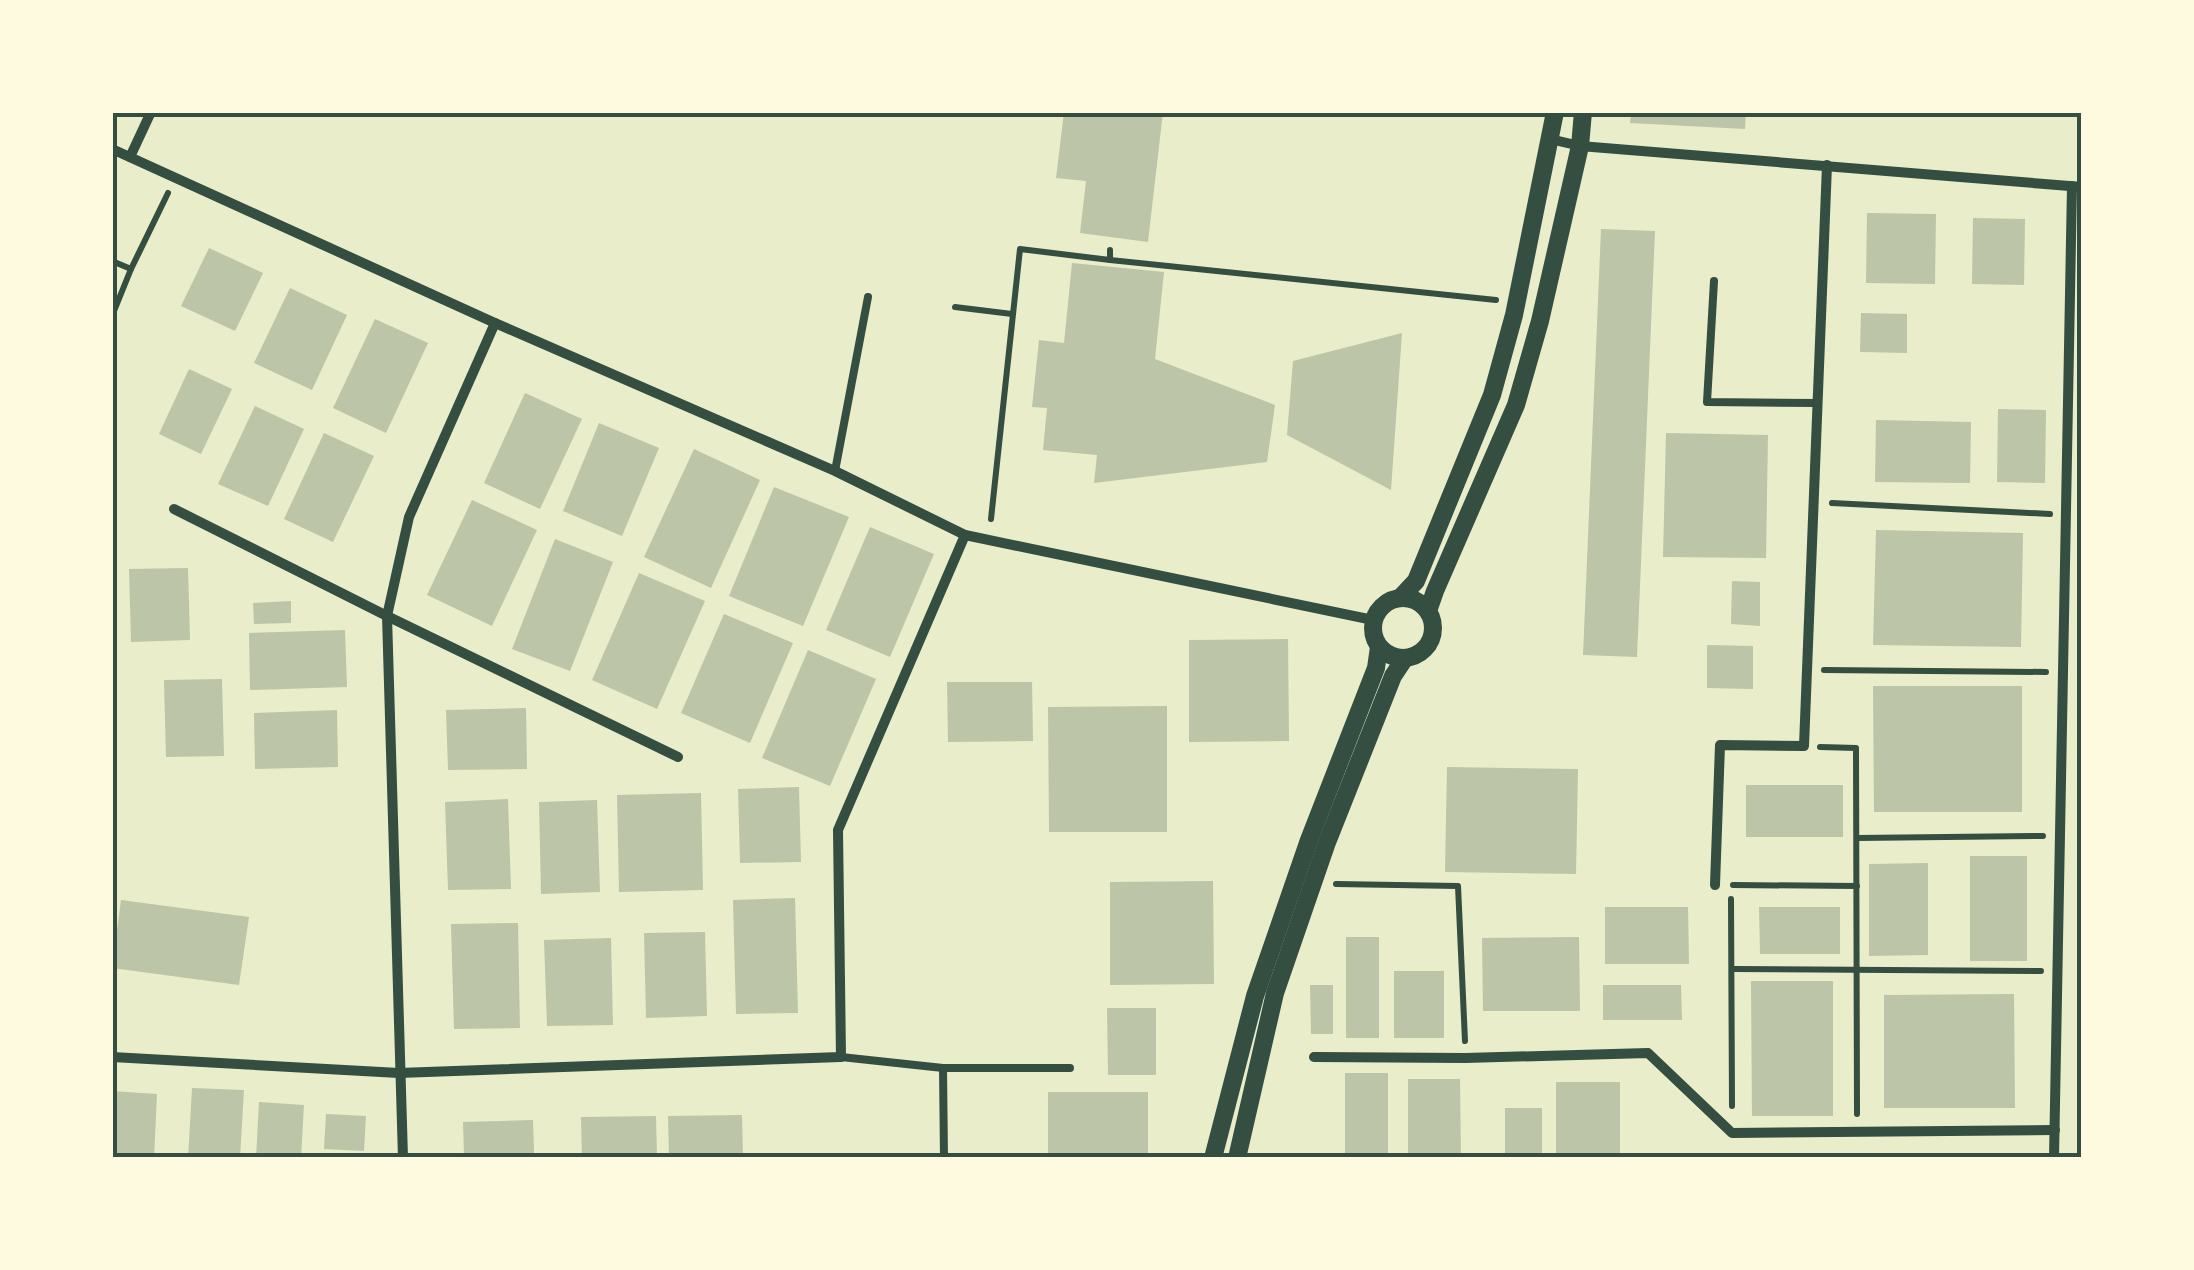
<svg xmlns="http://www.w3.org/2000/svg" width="2194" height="1270" viewBox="0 0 2194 1270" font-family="Raleway,sans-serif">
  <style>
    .building { fill: #bcc5a7 }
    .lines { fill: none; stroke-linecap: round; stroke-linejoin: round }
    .path { stroke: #344e41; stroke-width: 6 }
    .service { stroke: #344e41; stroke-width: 8 }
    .minor { stroke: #344e41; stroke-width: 10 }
    .tertiary { stroke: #344e41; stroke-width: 18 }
    .neatline { fill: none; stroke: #344e41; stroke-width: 4 }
  </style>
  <rect width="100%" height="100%" fill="#e9edc9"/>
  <g class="building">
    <path d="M 1064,112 L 1163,112 L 1148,242 L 1080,233 L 1086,181 L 1056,178 Z"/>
    <path d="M 1631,112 L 1746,112 L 1745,129 L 1630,123 Z"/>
    <path d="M 1867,213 L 1936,214 L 1935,284 L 1866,283 Z"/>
    <path d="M 1973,218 L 2025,219 L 2024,285 L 1972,284 Z"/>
    <path d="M 1601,229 L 1655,231 L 1637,657 L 1583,655 Z"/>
    <path d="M 209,248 L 263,273 L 235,331 L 181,306 Z"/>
    <path d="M 1072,263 L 1164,272 L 1155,359 L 1275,405 L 1267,462 L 1094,483 L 1097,455 L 1043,450 L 1047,408 L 1032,407 L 1039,340 L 1064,343 Z"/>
    <path d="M 290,288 L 347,315 L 312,390 L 254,363 Z"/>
    <path d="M 1861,313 L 1907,314 L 1907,353 L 1860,352 Z"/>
    <path d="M 375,319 L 428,343 L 386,433 L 333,408 Z"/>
    <path d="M 1402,333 L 1391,490 L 1287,435 L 1293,361 Z"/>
    <path d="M 189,369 L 232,389 L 201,454 L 159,434 Z"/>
    <path d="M 525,393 L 582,419 L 540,509 L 484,483 Z"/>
    <path d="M 255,406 L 304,429 L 268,506 L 218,484 Z"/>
    <path d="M 1998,409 L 2046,410 L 2045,483 L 1997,482 Z"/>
    <path d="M 1876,420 L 1971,422 L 1970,483 L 1875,482 Z"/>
    <path d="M 599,423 L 659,448 L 622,536 L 563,511 Z"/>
    <path d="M 324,433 L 374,456 L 333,542 L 284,519 Z"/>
    <path d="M 1666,433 L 1768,435 L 1766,558 L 1663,557 Z"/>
    <path d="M 694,449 L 760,480 L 711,588 L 644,557 Z"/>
    <path d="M 774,487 L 849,517 L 803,626 L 729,596 Z"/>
    <path d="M 472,500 L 537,530 L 492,626 L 427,595 Z"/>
    <path d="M 870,527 L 934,554 L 890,657 L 826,630 Z"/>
    <path d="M 1876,530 L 2023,533 L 2021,647 L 1873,645 Z"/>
    <path d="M 555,539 L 613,562 L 570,671 L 512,649 Z"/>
    <path d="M 188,568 L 190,640 L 131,642 L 129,569 Z"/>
    <path d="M 639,573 L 705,601 L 657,709 L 592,680 Z"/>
    <path d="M 1732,581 L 1760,582 L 1760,626 L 1731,624 Z"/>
    <path d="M 291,601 L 291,623 L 254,624 L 253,603 Z"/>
    <path d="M 724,614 L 793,643 L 750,743 L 681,713 Z"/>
    <path d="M 345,630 L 347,687 L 250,690 L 249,633 Z"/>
    <path d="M 1288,639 L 1289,741 L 1189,742 L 1189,640 Z"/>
    <path d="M 1707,645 L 1753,646 L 1753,689 L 1707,688 Z"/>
    <path d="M 808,650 L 876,679 L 830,786 L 762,758 Z"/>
    <path d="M 222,679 L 224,756 L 166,757 L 164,680 Z"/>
    <path d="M 947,682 L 1032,682 L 1033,741 L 948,742 Z"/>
    <path d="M 1873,686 L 2022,686 L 2022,812 L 1874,812 Z"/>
    <path d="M 1167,706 L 1167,832 L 1049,832 L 1048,707 Z"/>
    <path d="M 526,708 L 527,769 L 448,770 L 446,710 Z"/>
    <path d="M 337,710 L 338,767 L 255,769 L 254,713 Z"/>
    <path d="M 1447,767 L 1578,769 L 1576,874 L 1445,872 Z"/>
    <rect x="1746" y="785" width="97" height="52"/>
    <path d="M 799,787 L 801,862 L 740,863 L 738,789 Z"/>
    <path d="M 701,793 L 703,890 L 619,892 L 617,795 Z"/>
    <path d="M 508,799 L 511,889 L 448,890 L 445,802 Z"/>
    <path d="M 597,800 L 600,892 L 541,894 L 539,802 Z"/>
    <rect x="1970" y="856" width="57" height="105"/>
    <path d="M 1928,863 L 1928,955 L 1869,956 L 1869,864 Z"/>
    <path d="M 1213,881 L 1214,984 L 1110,985 L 1110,882 Z"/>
    <path d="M 795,898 L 798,1013 L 736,1014 L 733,900 Z"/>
    <path d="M 121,900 L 249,917 L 239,985 L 112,968 Z"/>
    <path d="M 1605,907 L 1688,907 L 1689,964 L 1605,964 Z"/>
    <path d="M 1759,907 L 1840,907 L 1840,954 L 1760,954 Z"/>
    <path d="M 518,923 L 520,1028 L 454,1029 L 451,924 Z"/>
    <path d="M 705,932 L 707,1016 L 646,1018 L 644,933 Z"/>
    <rect x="1346" y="937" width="33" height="101"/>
    <path d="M 1579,937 L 1580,1011 L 1483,1011 L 1482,938 Z"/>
    <path d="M 611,938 L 613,1025 L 547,1026 L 544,940 Z"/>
    <rect x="1394" y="971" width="50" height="67"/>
    <path d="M 1751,981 L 1833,981 L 1833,1116 L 1752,1116 Z"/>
    <path d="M 1310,985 L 1333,985 L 1333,1034 L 1311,1034 Z"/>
    <path d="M 1603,985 L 1681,985 L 1682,1020 L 1603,1020 Z"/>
    <path d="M 2014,994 L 2015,1108 L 1884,1108 L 1884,995 Z"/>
    <path d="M 1107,1008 L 1156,1008 L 1156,1075 L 1108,1075 Z"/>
    <rect x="1345" y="1073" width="43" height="85"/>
    <path d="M 1408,1079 L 1460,1079 L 1461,1158 L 1408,1158 Z"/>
    <rect x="1556" y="1082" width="64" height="76"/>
    <path d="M 192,1088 L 244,1090 L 240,1158 L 188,1158 Z"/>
    <path d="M 112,1091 L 157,1094 L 154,1158 L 112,1158 Z"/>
    <rect x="1048" y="1092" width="100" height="66"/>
    <path d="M 259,1102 L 304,1105 L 301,1158 L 256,1158 Z"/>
    <rect x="1505" y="1108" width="37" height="46"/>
    <path d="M 326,1114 L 366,1116 L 364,1151 L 324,1149 Z"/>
    <path d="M 742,1115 L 743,1158 L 669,1158 L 668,1116 Z"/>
    <path d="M 656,1116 L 657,1158 L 582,1158 L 581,1117 Z"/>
    <path d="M 533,1120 L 534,1153 L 464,1156 L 463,1122 Z"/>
  </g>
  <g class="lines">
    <g class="path">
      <path d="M 1110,260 L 1496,300"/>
      <path d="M 112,261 L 131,269"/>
      <path d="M 955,307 L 1012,314"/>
      <path d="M 112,316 L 131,269 L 168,193"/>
      <path d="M 1832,503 L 2050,514"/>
      <path d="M 991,519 L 1020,249 L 1110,260 L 1110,250"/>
      <path d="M 1824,670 L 2046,672"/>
      <path d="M 1820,747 L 1856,748 L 1857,1114"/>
      <path d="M 1857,838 L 2043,836"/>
      <path d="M 1336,884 L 1458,886 L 1465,1041"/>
      <path d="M 1733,885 L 1857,886"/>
      <path d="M 1731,899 L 1732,1106"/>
      <path d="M 1732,969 L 2041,971"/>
    </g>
    <g class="service">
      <path d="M 1714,281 L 1707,402 L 1817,403"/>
      <path d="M 835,471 L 868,297"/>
      <path d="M 841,1057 L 943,1068 L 1070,1068"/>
      <path d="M 943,1068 L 944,1158"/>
    </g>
    <g class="minor">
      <path d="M 1550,139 L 1580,146 L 2082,187"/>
      <path d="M 112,149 L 495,323 L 835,471 L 965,535 L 1373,620"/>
      <path d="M 130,157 L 151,112"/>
      <path d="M 174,509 L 387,616 L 678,757"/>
      <path d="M 1715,885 L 1720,745 L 1804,746 L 1827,165"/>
      <path d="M 112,1057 L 399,1073 L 841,1057 L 838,830 L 965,535"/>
      <path d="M 1314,1057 L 1465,1058 L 1648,1053 L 1732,1133 L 2055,1130"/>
      <path d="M 403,1158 L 387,616 L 409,517 L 495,323"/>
      <path d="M 2054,1158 L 2072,186"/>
    </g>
    <g class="tertiary">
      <path d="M 1401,597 L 1416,581 L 1492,395 L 1514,315 L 1555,112"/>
      <circle cx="1403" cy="628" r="30"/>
      <path d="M 1428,611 L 1435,591 L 1516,405 L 1540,321 L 1580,146 L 1583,112"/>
      <path d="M 1213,1158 L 1255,996 L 1309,840 L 1376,668 L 1379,647"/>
      <path d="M 1237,1158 L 1275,993 L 1326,845 L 1393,676 L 1405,658"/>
    </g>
  </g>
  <rect width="2194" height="1270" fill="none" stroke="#fefae0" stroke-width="230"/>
  <rect x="115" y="115" width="1964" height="1040" class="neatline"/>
</svg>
